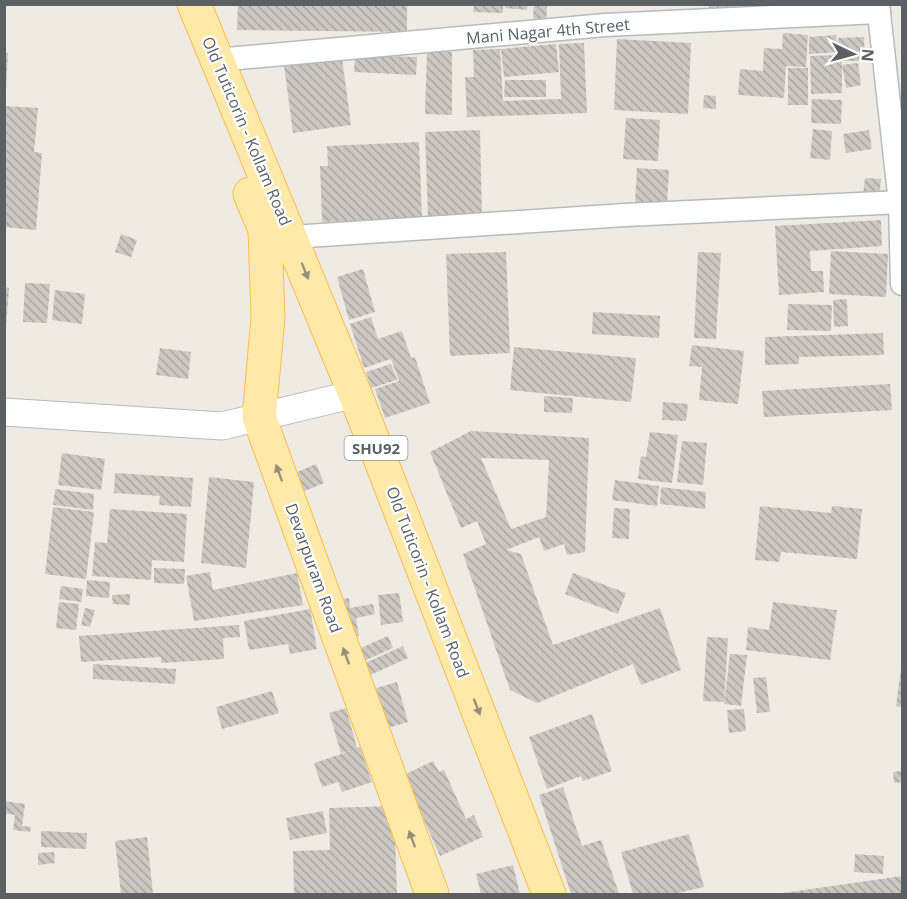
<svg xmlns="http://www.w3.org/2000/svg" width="907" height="899" viewBox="0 0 907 899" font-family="'Open Sans',sans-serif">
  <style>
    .building { fill: url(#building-back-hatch); fill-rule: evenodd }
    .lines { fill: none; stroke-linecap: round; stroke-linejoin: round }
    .minor-casing { stroke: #b5babe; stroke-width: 25 }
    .tertiary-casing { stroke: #b5babe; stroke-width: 29 }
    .primary-casing { stroke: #febd4c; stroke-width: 35 }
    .minor { stroke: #fff; stroke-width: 22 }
    .tertiary { stroke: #fff; stroke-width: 27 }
    .primary { stroke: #ffe9a8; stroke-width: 33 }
    .oneway { fill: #94907c }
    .labels { text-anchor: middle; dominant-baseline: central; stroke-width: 4.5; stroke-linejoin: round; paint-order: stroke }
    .shield { fill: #fff; stroke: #8c9093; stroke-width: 1.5 }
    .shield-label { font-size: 15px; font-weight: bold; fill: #5b6065 }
    .street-label { font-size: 16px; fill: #5b6065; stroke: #fff }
  </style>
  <defs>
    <pattern id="building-back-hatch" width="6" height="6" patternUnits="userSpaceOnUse" patternTransform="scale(1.5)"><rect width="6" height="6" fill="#ccc8c1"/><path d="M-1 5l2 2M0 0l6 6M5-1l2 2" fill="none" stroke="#a9a6a0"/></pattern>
  </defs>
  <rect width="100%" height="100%" fill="#efebe3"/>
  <g class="building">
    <path d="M 238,4 L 407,4 L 407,32 L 237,30 Z"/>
    <path d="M 474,4 L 503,4 L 503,13 L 473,12 Z"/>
    <path d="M 506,4 L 528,4 L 527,10 L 505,8 Z"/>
    <path d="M 534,4 L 547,6 L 546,20 L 533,18 Z"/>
    <path d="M 709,4 L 735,4 L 734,13 L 709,12 Z"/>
    <path d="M 783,33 L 808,35 L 806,67 L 786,66 L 784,98 L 738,95 L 740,69 L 763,71 L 764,48 L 782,49 Z"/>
    <path d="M 836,35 L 838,52 L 809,54 L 809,37 Z"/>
    <path d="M 864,37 L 865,61 L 842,61 L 842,93 L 811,94 L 810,56 L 839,55 L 838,38 Z"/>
    <path d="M 617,39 L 691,43 L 688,114 L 614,110 Z"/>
    <path d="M 584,43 L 587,113 L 467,117 L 465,77 L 474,77 L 473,50 L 500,49 L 503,101 L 561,99 L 559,44 Z"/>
    <path d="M 556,44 L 559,72 L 504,77 L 501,49 Z"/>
    <path d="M 427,51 L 452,52 L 452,115 L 425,114 Z"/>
    <path d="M 4,53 L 8,53 L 6,90 L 4,90 Z"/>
    <path d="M 355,55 L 417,57 L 416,75 L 354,72 Z"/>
    <path d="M 342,58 L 351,125 L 293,133 L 284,65 Z"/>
    <path d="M 858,63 L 861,85 L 846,88 L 842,65 Z"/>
    <rect x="788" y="68" width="20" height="37"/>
    <path d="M 505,80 L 546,80 L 546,97 L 504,97 Z"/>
    <path d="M 704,95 L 716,96 L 716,109 L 703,108 Z"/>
    <path d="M 812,99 L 842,100 L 841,124 L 811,123 Z"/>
    <path d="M 4,106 L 38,108 L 34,152 L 42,153 L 36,230 L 4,227 Z"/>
    <path d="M 626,118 L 660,120 L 658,161 L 623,159 Z"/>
    <path d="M 813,129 L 832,131 L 830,160 L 810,158 Z"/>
    <path d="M 480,130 L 482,215 L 428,217 L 425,132 Z"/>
    <path d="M 869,130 L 872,149 L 846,153 L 843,134 Z"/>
    <path d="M 419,142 L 422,218 L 322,222 L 320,166 L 328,166 L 327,146 Z"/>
    <path d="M 637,168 L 669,170 L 667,205 L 635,204 Z"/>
    <path d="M 865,178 L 881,179 L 879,197 L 863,196 Z"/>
    <path d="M 881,220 L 882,246 L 810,251 L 811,271 L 823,271 L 824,292 L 779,295 L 775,226 Z"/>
    <path d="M 121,234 L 137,240 L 131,257 L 115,252 Z"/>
    <path d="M 831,251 L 888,254 L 886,297 L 829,294 Z"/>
    <path d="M 506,252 L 510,353 L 450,356 L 446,254 Z"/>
    <path d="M 698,252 L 721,253 L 716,339 L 694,338 Z"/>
    <path d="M 363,269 L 375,312 L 349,320 L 337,277 Z"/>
    <path d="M 25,283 L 50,284 L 47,323 L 23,322 Z"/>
    <path d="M 4,287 L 9,288 L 6,327 L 4,327 Z"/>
    <path d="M 55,290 L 85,294 L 82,324 L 52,320 Z"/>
    <path d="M 847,299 L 848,326 L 834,327 L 833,300 Z"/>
    <path d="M 788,304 L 832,305 L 831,331 L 787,330 Z"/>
    <path d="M 593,312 L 660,316 L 659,338 L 592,334 Z"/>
    <path d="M 371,317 L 378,339 L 402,331 L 411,358 L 415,357 L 430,403 L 385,418 L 375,389 L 399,381 L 391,359 L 364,368 L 350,324 Z"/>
    <path d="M 883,333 L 884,355 L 799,357 L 799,364 L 765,365 L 765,337 Z"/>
    <path d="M 692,345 L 744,351 L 738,404 L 699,400 L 702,367 L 689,366 Z"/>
    <path d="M 514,347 L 636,358 L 631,402 L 510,390 Z"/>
    <path d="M 160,348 L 191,352 L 188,379 L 156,375 Z"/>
    <path d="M 391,364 L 397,380 L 371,388 L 366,372 Z"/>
    <path d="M 890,384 L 892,410 L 764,417 L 762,391 Z"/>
    <path d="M 544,396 L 573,398 L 572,413 L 544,412 Z"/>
    <path d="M 663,402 L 688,404 L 686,421 L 662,420 Z"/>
    <path d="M 471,431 L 589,438 L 585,552 L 567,555 L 564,544 L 544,551 L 539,537 L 506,550 L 521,554 L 553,645 L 660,608 L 681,670 L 641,685 L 633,664 L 537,703 L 510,690 L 463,554 L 486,544 L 477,521 L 461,528 L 430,452 ZM 481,458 L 549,460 L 546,517 L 511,529 Z"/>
    <path d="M 650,432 L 678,435 L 672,483 L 638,479 L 641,456 L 646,457 Z"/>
    <path d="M 682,441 L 707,443 L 703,485 L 677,482 Z"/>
    <path d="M 62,453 L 105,459 L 101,490 L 58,485 Z"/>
    <path d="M 316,464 L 324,483 L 290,497 L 283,478 Z"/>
    <path d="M 115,473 L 193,478 L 191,507 L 159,505 L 160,496 L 114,493 Z"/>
    <path d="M 209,477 L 254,482 L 246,568 L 201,563 Z"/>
    <path d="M 615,480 L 659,486 L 657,506 L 612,500 Z"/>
    <path d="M 661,487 L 706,492 L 705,509 L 660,504 Z"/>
    <path d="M 55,489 L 94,494 L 93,510 L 53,505 Z"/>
    <path d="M 760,506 L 831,513 L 832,506 L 862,509 L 857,559 L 781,552 L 779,562 L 755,560 Z"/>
    <path d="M 53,507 L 94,512 L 86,579 L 45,574 Z"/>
    <path d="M 614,508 L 630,509 L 629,539 L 612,538 Z"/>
    <path d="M 110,509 L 187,514 L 184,562 L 152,560 L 151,580 L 92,576 L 95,542 L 107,543 Z"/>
    <path d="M 154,568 L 185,569 L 184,584 L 154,583 Z"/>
    <path d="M 210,572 L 213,590 L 297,573 L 303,605 L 194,621 L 186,576 Z"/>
    <path d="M 573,573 L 626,593 L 618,614 L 565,594 Z"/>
    <path d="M 87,580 L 110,582 L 109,598 L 86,596 Z"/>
    <path d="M 61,586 L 83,589 L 81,602 L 59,599 Z"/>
    <path d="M 399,593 L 403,622 L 381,625 L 378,595 Z"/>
    <path d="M 130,594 L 130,605 L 113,604 L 112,595 Z"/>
    <path d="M 349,598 L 350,608 L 373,604 L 375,614 L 356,618 L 359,636 L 345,638 L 339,600 Z"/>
    <path d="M 59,602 L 79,604 L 76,630 L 56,628 Z"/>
    <path d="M 773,602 L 837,610 L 830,660 L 746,650 L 748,627 L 769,630 Z"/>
    <path d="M 85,608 L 95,610 L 90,627 L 81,625 Z"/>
    <path d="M 310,609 L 317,649 L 290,654 L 288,644 L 249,650 L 244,621 Z"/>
    <path d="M 239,625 L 240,637 L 223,638 L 224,659 L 161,663 L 161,657 L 81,662 L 79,636 Z"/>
    <path d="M 388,636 L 393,648 L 353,666 L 347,654 Z"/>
    <path d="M 707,637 L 728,638 L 724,702 L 703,701 Z"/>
    <path d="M 403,646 L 408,658 L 368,676 L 363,664 Z"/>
    <path d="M 730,654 L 747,655 L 741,706 L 724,704 Z"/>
    <path d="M 93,664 L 176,669 L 175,684 L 93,679 Z"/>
    <path d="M 901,670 L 902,670 L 902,707 L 896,706 Z"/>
    <path d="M 766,677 L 770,712 L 757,713 L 753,678 Z"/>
    <path d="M 397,682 L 408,722 L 388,728 L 376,688 Z"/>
    <path d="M 272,691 L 279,713 L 222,729 L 216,707 Z"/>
    <path d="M 346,708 L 357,748 L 360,747 L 372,782 L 342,792 L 338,782 L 322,787 L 314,763 L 350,751 L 341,753 L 329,713 Z"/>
    <path d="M 744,709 L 746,731 L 729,733 L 727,710 Z"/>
    <path d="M 592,714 L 612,771 L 583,781 L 581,776 L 547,789 L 529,737 Z"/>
    <path d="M 433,761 L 439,772 L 444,770 L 466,819 L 474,815 L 483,837 L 440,856 L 404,775 Z"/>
    <path d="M 902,771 L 902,782 L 894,783 L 893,772 Z"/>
    <path d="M 563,787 L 582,846 L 601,840 L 619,894 L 571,894 L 539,795 Z"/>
    <path d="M 4,801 L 25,804 L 22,826 L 31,827 L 30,832 L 13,830 L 15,815 L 4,813 Z"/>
    <path d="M 394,806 L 397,894 L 294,893 L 293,851 L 330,850 L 329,808 Z"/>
    <path d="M 323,811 L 327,833 L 290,840 L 286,818 Z"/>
    <path d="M 41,831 L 87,833 L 86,849 L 41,847 Z"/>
    <path d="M 689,834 L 704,887 L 674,894 L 633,894 L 621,852 Z"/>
    <path d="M 147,837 L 153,894 L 121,894 L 115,841 Z"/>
    <path d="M 54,852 L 55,863 L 38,865 L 38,853 Z"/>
    <path d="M 855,854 L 884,856 L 883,874 L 854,872 Z"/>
    <path d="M 513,865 L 520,894 L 481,894 L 476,874 Z"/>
    <path d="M 902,876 L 902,894 L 783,894 L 783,893 Z"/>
  </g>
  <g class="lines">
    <defs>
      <g id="minor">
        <path d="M 878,4 L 900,203 L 902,284"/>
        <path d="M 216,60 L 605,25 L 879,12"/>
        <path d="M 292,237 L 625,215 L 902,202"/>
      </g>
      <path id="tertiary" d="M 4,412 L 222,426 L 355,394"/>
      <g id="primary">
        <path d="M 194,4 L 355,394 L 549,894"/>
        <path d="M 250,194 L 265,230 L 268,318 L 259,417 L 432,894"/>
      </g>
    </defs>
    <use href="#minor" class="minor-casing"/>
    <use href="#tertiary" class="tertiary-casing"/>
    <use href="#primary" class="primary-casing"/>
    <use href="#minor" class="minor"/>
    <use href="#tertiary" class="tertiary"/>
    <use href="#primary" class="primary"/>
  </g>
  <defs><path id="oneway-solid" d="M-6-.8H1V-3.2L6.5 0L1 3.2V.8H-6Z" transform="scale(1.5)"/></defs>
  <g class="oneway">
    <use href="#oneway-solid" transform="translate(305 271) rotate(68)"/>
    <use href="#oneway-solid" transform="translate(279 473) rotate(-110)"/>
    <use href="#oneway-solid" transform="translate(346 656) rotate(-110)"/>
    <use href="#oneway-solid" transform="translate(477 707) rotate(69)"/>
    <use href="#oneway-solid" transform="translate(412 839) rotate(-110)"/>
  </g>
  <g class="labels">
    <rect class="shield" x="344.5" y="436" width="63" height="24" rx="4.5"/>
    <g class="shield-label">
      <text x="376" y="448">SHU92</text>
    </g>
    <g class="street-label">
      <text transform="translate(548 31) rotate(-5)">Mani Nagar 4th Street</text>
      <text transform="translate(247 131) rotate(67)">Old Tuticorin - Kollam Road</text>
      <text transform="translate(314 568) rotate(70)">Devarpuram Road</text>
      <text transform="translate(428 582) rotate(69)">Old Tuticorin - Kollam Road</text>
    </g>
  </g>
  <rect width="907" height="899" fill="none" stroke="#5b6065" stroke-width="12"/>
  <g transform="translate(853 54) rotate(95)" stroke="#ffffff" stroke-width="4.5" paint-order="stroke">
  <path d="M0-4.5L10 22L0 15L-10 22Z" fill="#5b6065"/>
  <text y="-9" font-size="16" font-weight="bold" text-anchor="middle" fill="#5b6065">N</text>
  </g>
</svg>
